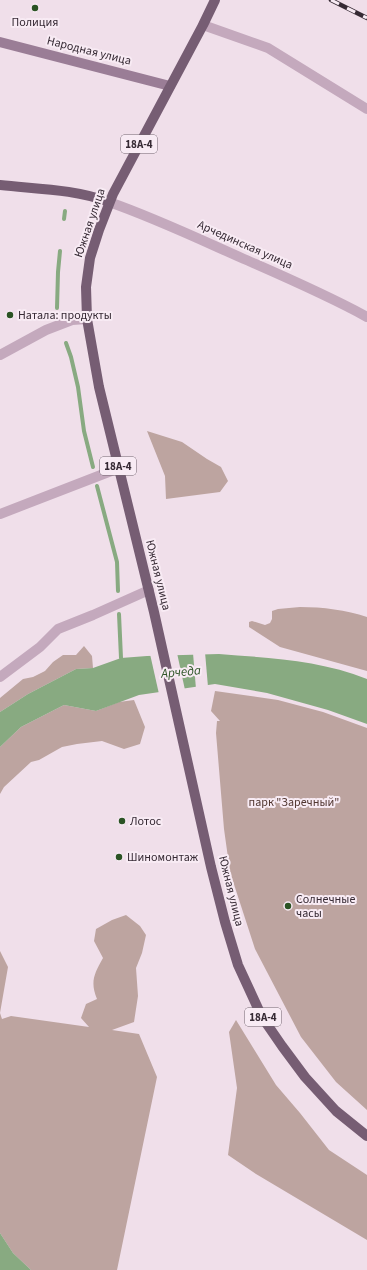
<svg xmlns="http://www.w3.org/2000/svg" width="367" height="1270" viewBox="0 0 367 1270" font-family="'Source Sans 3',sans-serif">
  <style>
    .green { fill: #bda4a0 }
    .water { fill: #88aa81 }
    .pier { fill: #f0dfea }
    .lines { fill: none; stroke-linecap: round; stroke-linejoin: round }
    .stream { stroke: #88aa81; stroke-width: 4 }
    .street { stroke: #c4a9bd; stroke-width: 10 }
    .secondary { stroke: #9a7d96; stroke-width: 10 }
    .primary { stroke: #765d73; stroke-width: 10 }
    .rail-casing { stroke: #362a34; stroke-width: 4.5 }
    .rail { stroke: #f8ebf4; stroke-width: 3; stroke-dasharray: 9; stroke-linecap: butt }
    .poi-dot { fill: #2b5324; stroke: #f8ebf4; stroke-width: 1.5 }
    .labels { text-anchor: middle; dominant-baseline: central; stroke-width: 4; stroke-linejoin: round; paint-order: stroke }
    .shield { fill: #f8ebf4; stroke: #70646e; stroke-width: 1 }
    .shield-label { font-size: 11px; font-weight: bold; fill: #362a34 }
    .poi-label { font-size: 12px; fill: #362a34; stroke: #f8ebf4; text-anchor: start }
    .street-label { font-size: 12px; fill: #362a34; stroke: #f8ebf4 }
    .park-label { font-size: 12px; fill: #513630; stroke: #f8ebf4 }
    .water-label { font-size: 13px; font-style: italic; fill: #2b5324; stroke: #f8ebf4 }
  </style>
  <rect width="100%" height="100%" fill="#f0dfea"/>
  <g class="green">
    <path d="M 147,431 L 182,442 L 207,459 L 221,467 L 228,481 L 220,492 L 166,499 L 165,476 Z"/>
    <path d="M 300,607 C 323,607 346,610 367,617 L 367,671 L 280,647 L 249,627 L 249,622 L 252,621 L 265,625 L 270,623 L 272,619 L 272,611 L 278,609 Z"/>
    <path d="M 84,646 L 92,656 L 93,668 L 76,669 L 28,694 L 0,712 L 0,698 L 23,679 L 33,677 L 45,671 L 53,662 L 63,655 L 76,655 Z"/>
    <path d="M 215,691 L 278,700 L 323,712 L 367,728 L 367,1110 L 336,1082 L 301,1037 L 255,949 L 230,872 L 224,829 L 216,733 L 217,721 L 220,721 L 211,711 Z"/>
    <path d="M 134,700 L 145,727 L 140,744 L 124,749 L 102,741 L 77,744 L 62,747 L 39,760 L 31,762 L 4,787 L 0,794 L 0,747 L 21,727 L 64,705 L 96,711 L 119,702 Z"/>
    <path d="M 126,915 L 140,926 L 146,935 L 142,953 L 136,968 L 138,996 L 134,1022 L 112,1030 L 139,1034 L 157,1077 L 117,1270 L 31,1270 L 13,1253 L 0,1233 L 0,951 L 8,967 L 0,1013 L 2,1019 L 11,1016 L 89,1027 L 81,1018 L 86,1004 L 97,999 C 90,982 94,974 103,958 L 94,941 L 96,929 L 112,920 Z"/>
    <path d="M 236,1020 L 276,1085 L 300,1113 L 329,1150 L 367,1175 L 367,1240 L 256,1174 L 228,1155 L 237,1088 L 229,1032 Z"/>
  </g>
  <g class="water">
    <path d="M 219,654 C 269,658 320,660 367,679 L 367,724 L 328,710 L 267,693 L 215,684 L 139,695 L 96,711 L 64,705 L 21,727 L 0,747 L 0,712 L 28,694 L 76,669 L 93,668 L 121,658 L 147,656 Z"/>
    <path d="M 0,1233 L 13,1253 L 31,1270 L 0,1270 Z"/>
  </g>
  <g class="pier">
    <path d="M 205,652 L 208,687 L 196,689 L 193,653 Z"/>
    <path d="M 177,653 L 185,690 L 159,694 L 150,654 Z"/>
  </g>
  <g class="lines">
    <g class="stream">
      <path d="M 64,219 L 65,211"/>
      <path d="M 57,308 L 58,272 L 60,251"/>
      <path d="M 66,343 L 71,357 L 78,387 L 84,431 L 93,467"/>
      <path d="M 97,486 L 117,562 L 118,591"/>
      <path d="M 119,614 L 121,658"/>
    </g>
    <g class="street">
      <path d="M 203,25 L 268,48 L 367,109"/>
      <path d="M 109,202 C 155,218 199,239 244,259 C 285,277 327,295 367,317"/>
      <path d="M 0,355 L 46,330 L 72,320 L 87,319"/>
      <path d="M 0,514 L 119,468"/>
      <path d="M 0,677 L 40,647 L 58,629 L 93,615 L 149,590"/>
    </g>
    <path class="secondary" d="M 0,42 L 170,86"/>
    <g class="primary">
      <path d="M 215,0 L 203,25 L 113,194 L 99,230 L 90,258 L 86,287 L 87,319 L 99,387 L 154,612 L 211,867 L 225,922 L 238,965 L 262,1017 L 282,1046 L 305,1077 L 336,1111 L 367,1136"/>
      <path d="M 0,185 C 36,189 75,189 109,202"/>
    </g>
    <defs>
      <path id="rail" d="M 331,0 L 367,18"/>
    </defs>
    <use href="#rail" class="rail-casing"/>
    <use href="#rail" class="rail"/>
  </g>
  <g class="poi-dot">
    <circle cx="35" cy="8" r="4"/>
    <circle cx="10" cy="315" r="4"/>
    <circle cx="122" cy="821" r="4"/>
    <circle cx="119" cy="857" r="4"/>
    <circle cx="288" cy="906" r="4"/>
  </g>
  <g class="labels">
    <g class="shield">
      <rect x="121" y="135" width="36" height="18" rx="3"/>
      <rect x="100" y="457" width="36" height="18" rx="3"/>
      <rect x="245" y="1008" width="36" height="18" rx="3"/>
    </g>
    <g class="shield-label">
      <text x="139" y="144">18А-4</text>
      <text x="118" y="466">18А-4</text>
      <text x="263" y="1017">18А-4</text>
    </g>
    <g class="poi-label">
      <text x="35" y="22" text-anchor="middle">Полиция</text>
      <text x="18" y="315">Натала: продукты</text>
      <text x="130" y="821">Лотос</text>
      <text x="127" y="857">Шиномонтаж</text>
      <text x="296" y="899">Солнечные<tspan x="296" dy="14">часы</tspan></text>
    </g>
    <g class="street-label">
      <text transform="translate(89 51) rotate(14)">Народная улица</text>
      <text transform="translate(90 223) rotate(-71)">Южная улица</text>
      <text transform="translate(245 245) rotate(24)">Арчединская улица</text>
      <text transform="translate(158 575) rotate(76)">Южная улица</text>
      <text transform="translate(231 891) rotate(76)">Южная улица</text>
    </g>
    <g class="park-label">
      <text x="294" y="802">парк "Заречный"</text>
    </g>
    <g class="water-label">
      <text transform="translate(181 672) rotate(-5)">Арчеда</text>
    </g>
  </g>
</svg>
